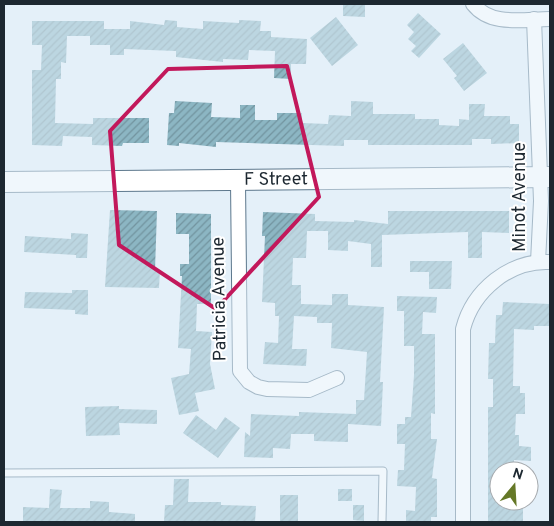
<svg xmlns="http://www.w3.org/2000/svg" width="554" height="526" viewBox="0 0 554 526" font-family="Overpass,sans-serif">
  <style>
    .building { fill: url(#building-hatch) }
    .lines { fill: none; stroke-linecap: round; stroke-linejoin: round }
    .service-casing { stroke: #5d788d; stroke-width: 9 }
    .minor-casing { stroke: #5d788d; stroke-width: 16 }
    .secondary-casing { stroke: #5d788d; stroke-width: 22 }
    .service { stroke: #fff; stroke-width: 7 }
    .minor { stroke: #fff; stroke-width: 14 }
    .secondary { stroke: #fff; stroke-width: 20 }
    .marked { fill: none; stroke: #c2185b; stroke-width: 4; stroke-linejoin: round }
    .labels { text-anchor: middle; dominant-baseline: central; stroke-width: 4; stroke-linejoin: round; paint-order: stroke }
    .street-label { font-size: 18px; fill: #1d2831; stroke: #fff }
  </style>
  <defs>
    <pattern id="building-hatch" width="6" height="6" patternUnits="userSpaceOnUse" patternTransform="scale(1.25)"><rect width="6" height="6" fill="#8cb6c3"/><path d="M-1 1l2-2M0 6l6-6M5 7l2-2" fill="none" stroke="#72949f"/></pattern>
  </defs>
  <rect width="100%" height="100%" fill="#e4f0f9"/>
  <g class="building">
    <path d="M 343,4 L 365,4 L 365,17 L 343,16 Z"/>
    <path d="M 418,13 L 441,34 L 419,58 L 411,51 L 416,46 L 408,39 L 414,32 L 407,25 Z"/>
    <path d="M 336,17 L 358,45 L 332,66 L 310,38 Z"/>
    <path d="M 165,20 L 177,21 L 177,27 L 203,29 L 203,21 L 239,23 L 239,20 L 261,21 L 260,31 L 271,31 L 271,37 L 307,39 L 306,64 L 291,64 L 291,79 L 274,78 L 275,51 L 249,50 L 248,60 L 223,59 L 223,62 L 176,57 L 176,51 L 124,49 L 124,55 L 110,55 L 110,45 L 90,45 L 90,36 L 67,36 L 66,63 L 61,62 L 61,79 L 56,79 L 55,123 L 93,124 L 93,118 L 149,118 L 149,143 L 123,143 L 122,146 L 92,145 L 92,137 L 63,136 L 62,146 L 32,145 L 32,70 L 41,70 L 42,45 L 32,45 L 32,21 L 104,21 L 104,29 L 130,29 L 130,21 L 164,25 Z"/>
    <path d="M 463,43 L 487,73 L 464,91 L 454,78 L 457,76 L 443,59 Z"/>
    <path d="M 175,101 L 212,103 L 211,117 L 240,118 L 240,105 L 255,105 L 255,120 L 277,120 L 277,113 L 302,113 L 302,123 L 328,124 L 329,115 L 351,116 L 351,101 L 373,102 L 373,114 L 415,114 L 415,119 L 439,119 L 439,125 L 459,126 L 459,119 L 469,120 L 469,104 L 485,104 L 484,116 L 510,116 L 510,124 L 519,124 L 519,143 L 491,144 L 491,139 L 472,139 L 472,145 L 368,145 L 368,140 L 344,140 L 344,146 L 216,142 L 216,147 L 179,143 L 179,146 L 167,145 L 169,113 L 174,113 Z"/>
    <path d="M 110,210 L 157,211 L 155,270 L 160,270 L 159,288 L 105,287 Z"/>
    <path d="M 388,211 L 509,211 L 509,233 L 482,232 L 482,258 L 468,258 L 468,232 L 382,235 L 382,267 L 371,267 L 371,244 L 348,241 L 348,251 L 328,250 L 328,231 L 307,231 L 306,258 L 293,258 L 292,285 L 301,285 L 301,304 L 332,305 L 332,294 L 348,294 L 348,305 L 384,307 L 380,382 L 383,382 L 381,426 L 348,424 L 348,442 L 314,441 L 314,434 L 291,434 L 290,449 L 273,448 L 273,458 L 244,457 L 245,432 L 250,436 L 251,414 L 299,416 L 299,412 L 356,414 L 356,400 L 364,400 L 367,352 L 331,348 L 332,323 L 317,323 L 317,317 L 294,316 L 292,349 L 307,349 L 306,366 L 263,364 L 265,342 L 278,343 L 279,316 L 275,316 L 275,303 L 262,302 L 265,236 L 262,236 L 263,212 L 315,214 L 315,221 L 354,222 L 354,220 L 388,224 Z"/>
    <path d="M 176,213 L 211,214 L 211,304 L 197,304 L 196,331 L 212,332 L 210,364 L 215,389 L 195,393 L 199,411 L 179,415 L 171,378 L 189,374 L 191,349 L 178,348 L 182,276 L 180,276 L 180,264 L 189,264 L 189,234 L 176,234 Z"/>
    <path d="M 71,233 L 88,234 L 87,258 L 76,258 L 76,255 L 24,252 L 25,236 L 71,239 Z"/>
    <path d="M 410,261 L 452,261 L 451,289 L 429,289 L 429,272 L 410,272 Z"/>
    <path d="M 72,290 L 88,290 L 88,315 L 75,314 L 75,310 L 24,308 L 25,292 L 72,293 Z"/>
    <path d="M 397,296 L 437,297 L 436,313 L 423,312 L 422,334 L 435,334 L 435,414 L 431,413 L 431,439 L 437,439 L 432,478 L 437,479 L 437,517 L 431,517 L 431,522 L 406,522 L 406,510 L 415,511 L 416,487 L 397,486 L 398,470 L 404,470 L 405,444 L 397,444 L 397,424 L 405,424 L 405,417 L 411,417 L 414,375 L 414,346 L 404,346 L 404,311 L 397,311 Z"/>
    <path d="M 503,302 L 550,304 L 550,326 L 534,326 L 534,330 L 514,329 L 513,386 L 520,386 L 520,393 L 525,393 L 525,414 L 516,414 L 515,435 L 519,435 L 519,446 L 531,447 L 531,461 L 514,460 L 514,471 L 499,471 L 499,501 L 515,501 L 515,507 L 523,507 L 523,522 L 488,522 L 488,407 L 493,407 L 493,379 L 488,379 L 489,343 L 495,343 L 496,315 L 502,315 Z"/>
    <path d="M 119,406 L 119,409 L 157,410 L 157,424 L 119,423 L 120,435 L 86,436 L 85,407 Z"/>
    <path d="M 196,415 L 216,430 L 225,417 L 240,428 L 218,458 L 183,433 Z"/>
    <path d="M 174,479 L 189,479 L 188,502 L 221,502 L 221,505 L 256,506 L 255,522 L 164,522 L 165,505 L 173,505 Z"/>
    <path d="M 50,489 L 62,490 L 60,508 L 90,508 L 90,501 L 109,502 L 109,512 L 135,514 L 135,522 L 23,522 L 23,507 L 49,508 Z"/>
    <rect x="338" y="489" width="14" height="12"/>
    <rect x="280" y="495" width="18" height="27"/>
    <path d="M 353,505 L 364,505 L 364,521 L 353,520 Z"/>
  </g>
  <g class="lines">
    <defs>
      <path id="service" d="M 4,473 L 383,471 L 382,522"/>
      <g id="minor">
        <path d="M 473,4 C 491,27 524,19 550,19"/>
        <path d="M 534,19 L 541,201 L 538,262"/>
        <path d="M 238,181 L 240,371 L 249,382 L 258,387 L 267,389 L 309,390 L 337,378"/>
        <path d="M 463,522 L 463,329 C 473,290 510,260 550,262"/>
      </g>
      <g id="secondary">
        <path id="s1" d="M 4,182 L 550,177"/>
      </g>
    </defs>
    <use href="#service" class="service-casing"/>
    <use href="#minor" class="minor-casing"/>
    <use href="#secondary" class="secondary-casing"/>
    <use href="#service" class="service"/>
    <use href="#minor" class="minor"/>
    <use href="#secondary" class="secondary"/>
  </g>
  <path d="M0 0H554V526H0ZM 287,66 L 319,197 L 216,309 L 119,245 L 110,131 L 168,69 Z" fill="#e4f0f9" fill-opacity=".55" fill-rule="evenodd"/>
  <path class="marked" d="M 287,66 L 319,197 L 216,309 L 119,245 L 110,131 L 168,69 Z"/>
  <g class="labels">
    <g class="street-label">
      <text stroke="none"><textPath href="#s1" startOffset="272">F Street</textPath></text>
      <text transform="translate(520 197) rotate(-90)">Minot Avenue</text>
      <text transform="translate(220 299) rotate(-91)">Patricia Avenue</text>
    </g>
  </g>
  <rect width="554" height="526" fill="none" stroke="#1d2831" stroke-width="10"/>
  <g transform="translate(514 486) rotate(18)"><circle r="24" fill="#ffffff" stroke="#a5a9ad"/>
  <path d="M0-4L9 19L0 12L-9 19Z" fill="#657827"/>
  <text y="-8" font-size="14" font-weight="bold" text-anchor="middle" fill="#1d2831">N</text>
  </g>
</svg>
